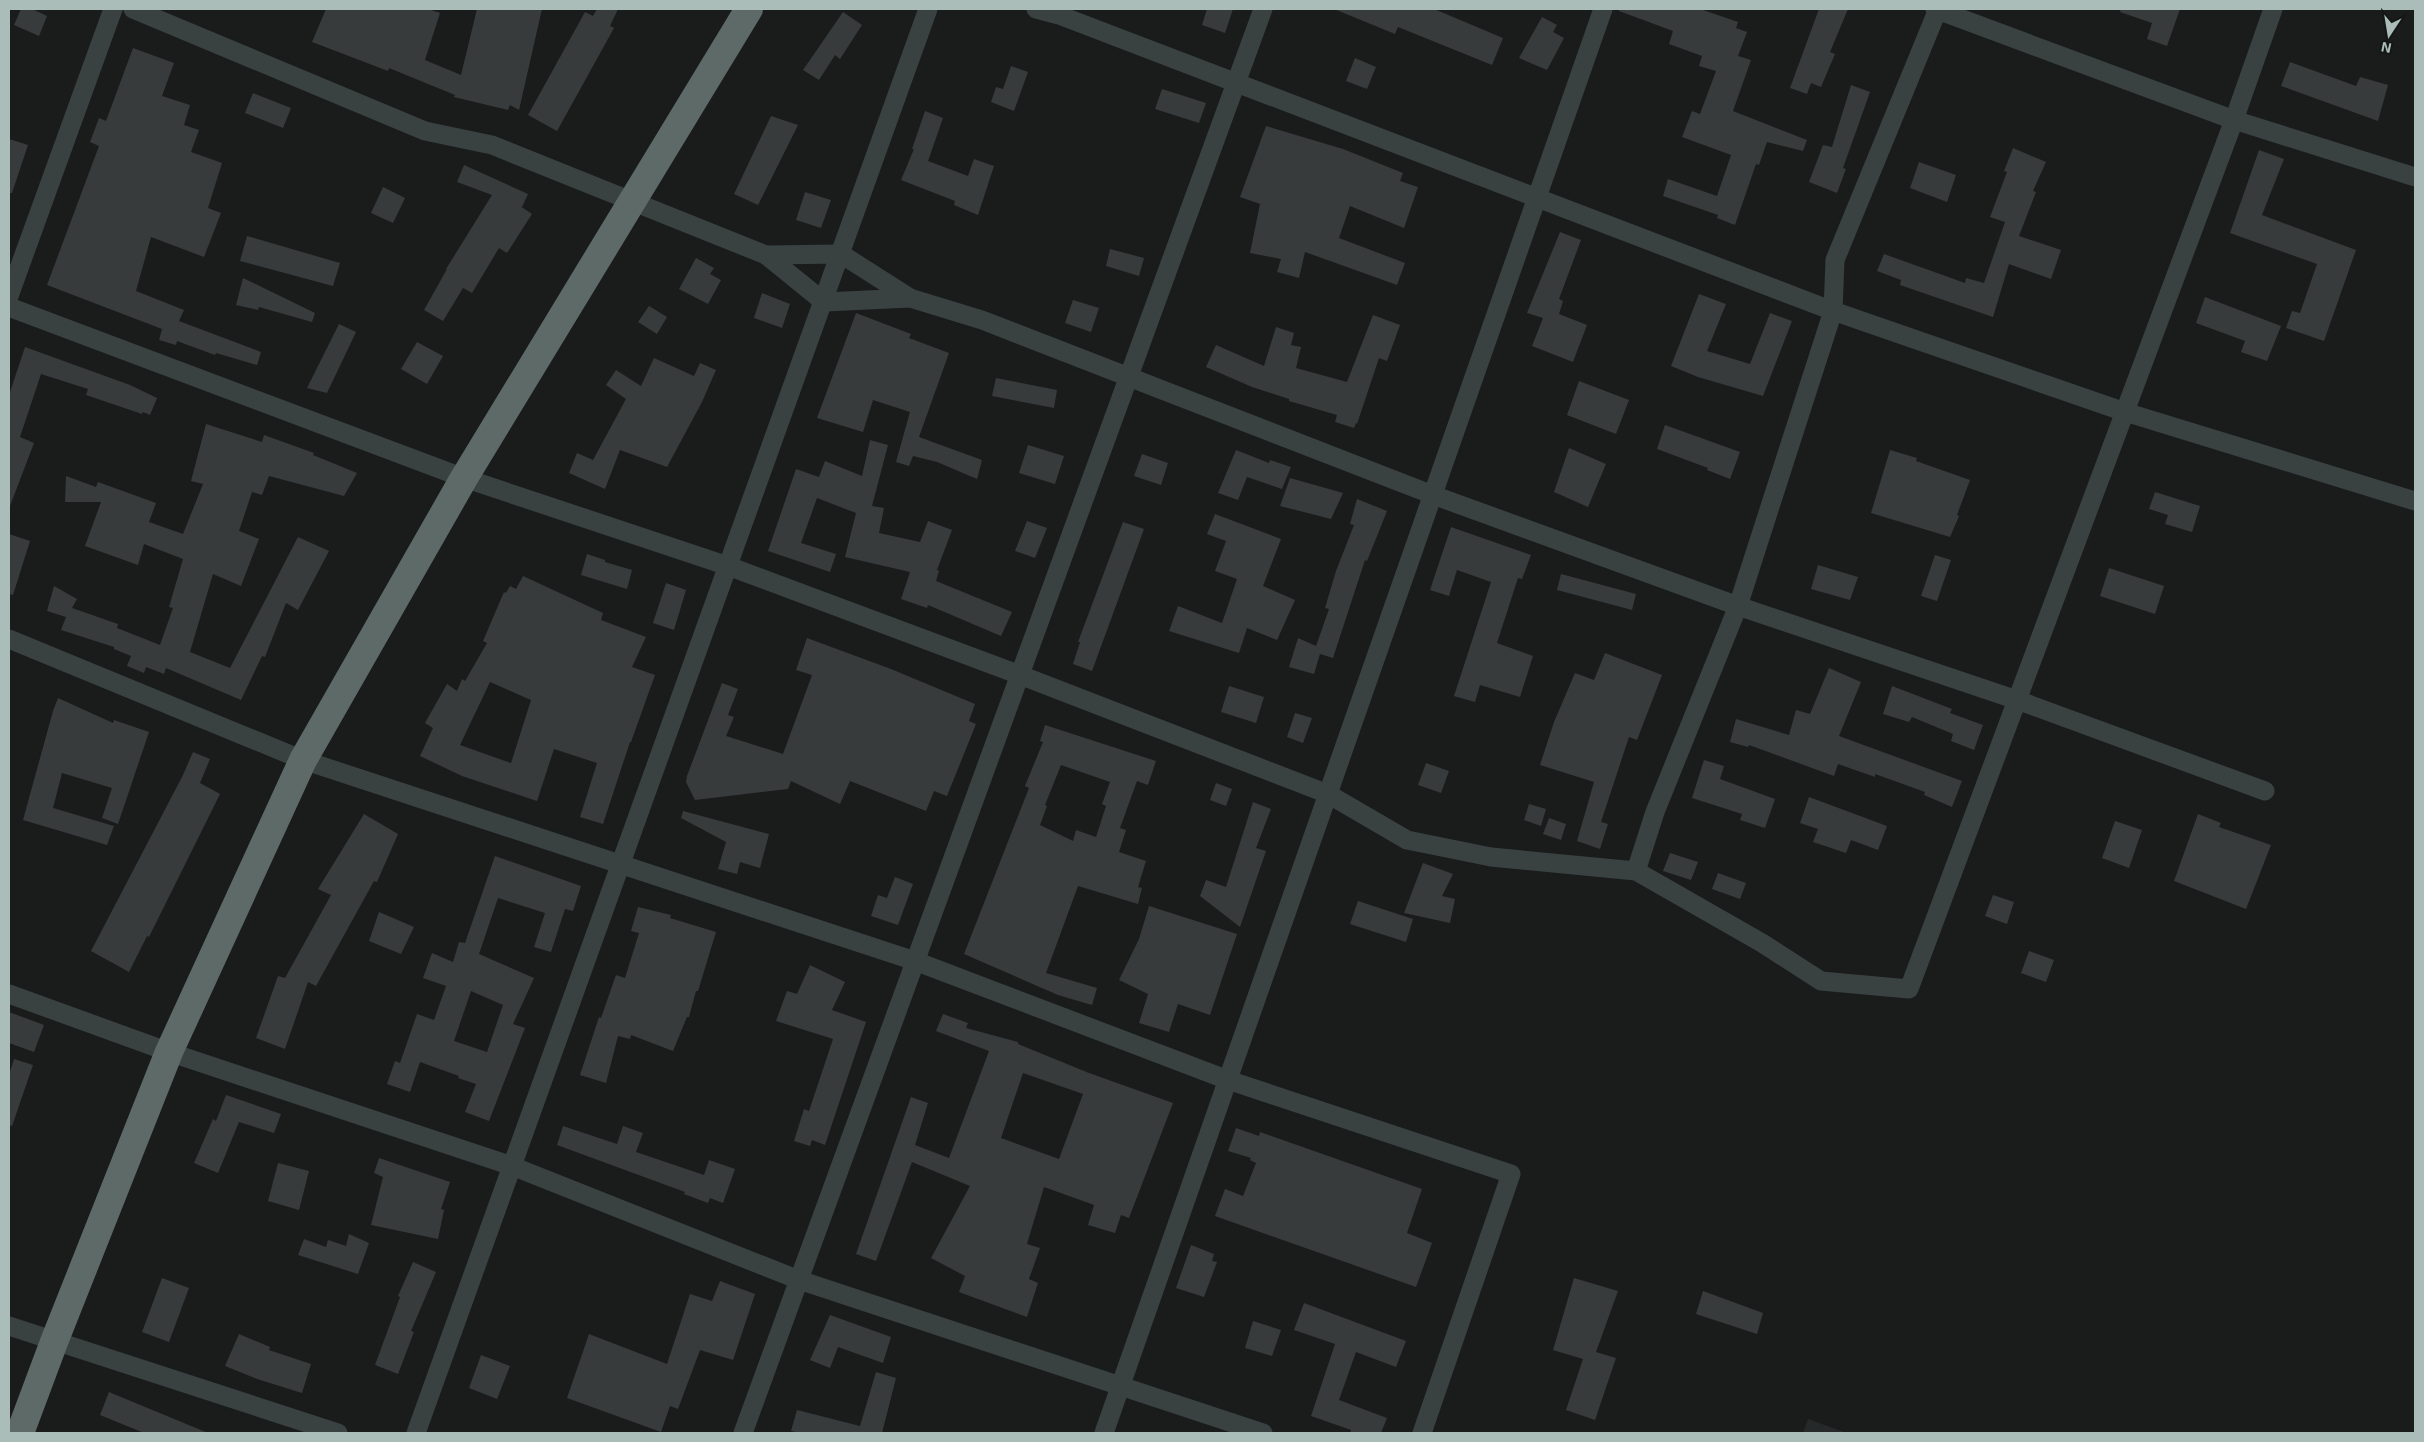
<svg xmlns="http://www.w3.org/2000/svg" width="2424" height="1442" viewBox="0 0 2424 1442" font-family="'Exo 2',sans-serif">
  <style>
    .built { fill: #262929 }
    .building { fill: #373b3b; fill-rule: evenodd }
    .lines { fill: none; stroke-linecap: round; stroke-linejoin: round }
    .minor { stroke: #3a4241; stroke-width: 19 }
    .trunk { stroke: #5e6a68; stroke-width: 28 }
  </style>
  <rect width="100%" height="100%" fill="#1a1c1c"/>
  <path class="built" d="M 1808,1419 L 1847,1433 L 1803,1433 Z"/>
  <g class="building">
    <path d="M 21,9 L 32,9 L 47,16 L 39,36 L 14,25 Z"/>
    <path d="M 326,9 L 428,9 L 440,13 L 425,60 L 461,75 L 477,9 L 542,9 L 519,110 L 510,105 L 508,110 L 454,97 L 455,95 L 389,68 L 388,71 L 312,42 Z"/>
    <path d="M 597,9 L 618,9 L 610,26 L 614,28 L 557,131 L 528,115 L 585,12 L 593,16 Z"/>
    <path d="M 1207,9 L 1233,9 L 1225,33 L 1202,25 Z"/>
    <path d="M 1334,9 L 1434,9 L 1503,38 L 1492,65 L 1398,27 L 1395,34 Z"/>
    <path d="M 1619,9 L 1700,9 L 1738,22 L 1736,28 L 1747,32 L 1738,56 L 1751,60 L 1733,111 L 1807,140 L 1803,151 L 1767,142 L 1759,165 L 1756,164 L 1735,225 L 1717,218 L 1718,215 L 1663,196 L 1668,179 L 1717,196 L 1731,155 L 1682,137 L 1692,111 L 1700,114 L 1716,71 L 1699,66 L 1702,56 L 1669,44 L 1673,31 L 1619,11 Z"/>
    <path d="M 1819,9 L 1848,9 L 1830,52 L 1835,54 L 1821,87 L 1811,83 L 1807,94 L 1790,88 Z"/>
    <path d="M 2121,9 L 2180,9 L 2167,46 L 2147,39 L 2152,23 L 2120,12 Z"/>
    <path d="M 843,12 L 862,25 L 840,59 L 835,55 L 819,80 L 803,70 Z"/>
    <path d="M 1542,17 L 1557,25 L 1553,32 L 1564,38 L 1547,70 L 1519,58 Z"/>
    <path d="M 133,48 L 174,63 L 162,96 L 190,105 L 184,125 L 199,130 L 191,152 L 222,163 L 208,208 L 221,213 L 204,257 L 151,237 L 136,291 L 184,310 L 179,321 L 261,352 L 257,365 L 216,353 L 215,355 L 177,341 L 176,345 L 159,340 L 162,329 L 47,285 L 99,146 L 90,142 L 99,118 L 106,121 Z"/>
    <path d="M 1355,58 L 1376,67 L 1367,89 L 1346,81 Z"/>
    <path d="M 2290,62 L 2356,86 L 2360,77 L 2388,85 L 2378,121 L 2281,86 Z"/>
    <path d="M 1011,66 L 1028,72 L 1014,111 L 991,102 L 996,87 L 1003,89 Z"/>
    <path d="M 1851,85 L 1870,92 L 1843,168 L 1846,169 L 1837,193 L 1809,182 L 1823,145 L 1832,147 Z"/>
    <path d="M 1162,89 L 1206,103 L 1199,123 L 1155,109 Z"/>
    <path d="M 253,93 L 291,108 L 283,128 L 245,113 Z"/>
    <path d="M 925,111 L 943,118 L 928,161 L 968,176 L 974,159 L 994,166 L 978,215 L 954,205 L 955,201 L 901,180 L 914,149 L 912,149 Z"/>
    <path d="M 771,116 L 798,125 L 758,205 L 734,194 Z"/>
    <path d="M 1266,126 L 1343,149 L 1403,173 L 1400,181 L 1418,187 L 1404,228 L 1350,206 L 1339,238 L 1405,263 L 1397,285 L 1305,252 L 1299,278 L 1277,272 L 1281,259 L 1250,253 L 1260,204 L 1240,197 Z"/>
    <path d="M 9,139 L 28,145 L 12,193 L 9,193 Z"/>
    <path d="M 2013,148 L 2046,162 L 2033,191 L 2036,192 L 2019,236 L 2061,250 L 2051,279 L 2009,264 L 1993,317 L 1900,285 L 1901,280 L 1877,271 L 1884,254 L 1965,283 L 1966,278 L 1984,283 L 2005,222 L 1990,217 L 2007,172 L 2004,171 Z"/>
    <path d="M 2259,150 L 2284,159 L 2262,215 L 2356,250 L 2324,341 L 2286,328 L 2292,311 L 2300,313 L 2317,264 L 2230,233 Z"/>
    <path d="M 1919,162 L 1956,175 L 1947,202 L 1910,188 Z"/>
    <path d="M 464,165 L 528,194 L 522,207 L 520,206 L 532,214 L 507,253 L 499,248 L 472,293 L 463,288 L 443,321 L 424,310 L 447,269 L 446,269 L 492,195 L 457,182 Z"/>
    <path d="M 383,187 L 405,198 L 393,223 L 371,213 Z"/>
    <path d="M 805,192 L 831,200 L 821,228 L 796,220 Z"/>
    <path d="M 1560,232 L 1581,240 L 1559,299 L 1563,301 L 1559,314 L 1587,325 L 1573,362 L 1532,346 L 1543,318 L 1527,313 Z"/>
    <path d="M 247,236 L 340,263 L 333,286 L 240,261 Z"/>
    <path d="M 1110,249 L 1144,258 L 1139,276 L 1106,266 Z"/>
    <path d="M 696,258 L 714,268 L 710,274 L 721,280 L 708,304 L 679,289 Z"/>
    <path d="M 243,278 L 315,313 L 312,322 L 259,307 L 258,310 L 236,305 Z"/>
    <path d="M 762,293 L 790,304 L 782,328 L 754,318 Z"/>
    <path d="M 1699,294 L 1726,304 L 1707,351 L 1750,364 L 1770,313 L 1792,321 L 1763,396 L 1698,377 L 1671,366 Z"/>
    <path d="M 2205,297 L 2281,326 L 2267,361 L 2241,352 L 2245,341 L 2196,323 Z"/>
    <path d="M 1073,300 L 1099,308 L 1091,332 L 1065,323 Z"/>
    <path d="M 649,306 L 667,317 L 657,334 L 638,322 Z"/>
    <path d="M 856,313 L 911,334 L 909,338 L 949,353 L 919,437 L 982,460 L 977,479 L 937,462 L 913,456 L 909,466 L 896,462 L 910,412 L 873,400 L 863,432 L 817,418 Z"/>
    <path d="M 1373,315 L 1400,325 L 1387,361 L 1379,358 L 1357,424 L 1356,423 L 1354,428 L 1335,422 L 1337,415 L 1289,401 L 1289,399 L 1252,387 L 1206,367 L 1216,345 L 1264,366 L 1276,327 L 1294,333 L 1291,345 L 1301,347 L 1296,368 L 1347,382 Z"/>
    <path d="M 339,324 L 356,332 L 327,393 L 307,388 Z"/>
    <path d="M 417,342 L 443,356 L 427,384 L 401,369 Z"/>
    <path d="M 25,347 L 130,385 L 157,398 L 150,415 L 143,412 L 142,414 L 86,395 L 88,389 L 41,374 L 20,437 L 34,443 L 10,506 L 9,395 Z"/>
    <path d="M 654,358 L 694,376 L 700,363 L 716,370 L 702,402 L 667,467 L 620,450 L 605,489 L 569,473 L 577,453 L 593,460 L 626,399 L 606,385 L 616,370 L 641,386 Z"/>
    <path d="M 996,378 L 1057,390 L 1054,408 L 992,396 Z"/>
    <path d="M 1579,381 L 1629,400 L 1616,434 L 1567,415 Z"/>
    <path d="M 206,424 L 262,442 L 264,435 L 314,453 L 313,455 L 357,473 L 344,496 L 269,476 L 262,495 L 252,492 L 239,531 L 259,539 L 241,586 L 213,574 L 190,652 L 230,668 L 298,537 L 329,551 L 298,610 L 286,603 L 265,657 L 262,656 L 241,700 L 166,668 L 164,674 L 146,667 L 144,673 L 127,666 L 131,656 L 114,649 L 114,647 L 61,630 L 66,617 L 47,611 L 54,586 L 77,599 L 72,608 L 118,624 L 117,628 L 160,645 L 173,608 L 169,607 L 183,559 L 144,544 L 138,565 L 85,546 L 101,502 L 65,502 L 66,476 L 96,487 L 98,482 L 156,503 L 149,522 L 183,534 L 203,484 L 191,481 Z"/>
    <path d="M 1665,425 L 1740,452 L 1730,479 L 1707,470 L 1708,468 L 1657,449 Z"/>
    <path d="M 870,440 L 888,445 L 872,506 L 884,508 L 879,533 L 920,542 L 928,521 L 952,530 L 937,570 L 939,571 L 936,581 L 1012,612 L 1001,636 L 928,605 L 927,608 L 901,599 L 910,572 L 845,557 L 856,513 L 817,498 L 801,543 L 836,554 L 830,572 L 768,551 L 796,469 L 819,477 L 825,461 L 862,476 Z"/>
    <path d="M 1028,445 L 1064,456 L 1055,484 L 1019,473 Z"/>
    <path d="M 1569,448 L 1606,464 L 1588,507 L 1554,492 Z"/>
    <path d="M 1236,450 L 1269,463 L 1270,460 L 1291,467 L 1282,489 L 1247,477 L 1238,500 L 1218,493 Z"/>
    <path d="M 1890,450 L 1917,458 L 1916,461 L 1970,480 L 1957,515 L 1959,516 L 1950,537 L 1871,513 Z"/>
    <path d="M 1142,454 L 1168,463 L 1161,485 L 1134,476 Z"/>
    <path d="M 1290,478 L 1343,493 L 1331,519 L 1280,506 Z"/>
    <path d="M 2155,492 L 2200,506 L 2192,532 L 2165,524 L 2168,515 L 2149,509 Z"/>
    <path d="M 1357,499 L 1387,511 L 1367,561 L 1365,560 L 1333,658 L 1320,654 L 1314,674 L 1289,667 L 1298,638 L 1316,646 L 1329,609 L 1325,608 L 1336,571 L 1354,525 L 1350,524 Z"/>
    <path d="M 1215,514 L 1281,539 L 1263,586 L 1295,600 L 1277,640 L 1247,628 L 1239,653 L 1169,631 L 1178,606 L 1222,623 L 1237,579 L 1215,571 L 1226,541 L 1207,534 Z"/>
    <path d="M 1027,521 L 1047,528 L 1035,558 L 1015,551 Z"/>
    <path d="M 1123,522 L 1144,529 L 1092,671 L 1073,664 L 1080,642 L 1078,642 Z"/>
    <path d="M 1451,527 L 1531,555 L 1522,579 L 1518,578 L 1497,643 L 1533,656 L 1520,697 L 1480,685 L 1475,702 L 1454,696 L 1491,582 L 1457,570 L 1449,596 L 1430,590 Z"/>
    <path d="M 9,534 L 30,541 L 13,595 L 9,594 Z"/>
    <path d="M 587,554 L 605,560 L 605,562 L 632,570 L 627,589 L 581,575 Z"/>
    <path d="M 1935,555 L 1951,560 L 1937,601 L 1921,596 Z"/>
    <path d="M 1818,565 L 1858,577 L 1850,600 L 1811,589 Z"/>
    <path d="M 2109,568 L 2164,586 L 2155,614 L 2100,596 Z"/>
    <path d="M 1561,574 L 1636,594 L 1632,610 L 1557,590 Z"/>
    <path d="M 523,576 L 603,613 L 601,620 L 646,637 L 632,667 L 655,675 L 631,742 L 630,742 L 603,824 L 580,817 L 597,763 L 554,749 L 537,801 L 462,776 L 420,756 L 433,728 L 425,723 L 447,684 L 457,691 L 462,679 L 465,681 L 487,643 L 483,641 L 504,592 L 506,593 L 510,586 L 516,589 ZM 490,682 L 531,700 L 511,763 L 460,745 Z"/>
    <path d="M 666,583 L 686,590 L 674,630 L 653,623 Z"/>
    <path d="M 807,638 L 891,669 L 975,704 L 969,721 L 976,724 L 947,796 L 934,791 L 926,811 L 850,781 L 840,804 L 791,781 L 788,789 L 695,800 L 686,782 L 687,776 L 722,683 L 738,689 L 728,715 L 734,717 L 726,736 L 783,754 L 812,675 L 796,670 Z"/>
    <path d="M 1605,653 L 1662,675 L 1637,740 L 1629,737 L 1601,822 L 1608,824 L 1600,849 L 1577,841 L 1594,782 L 1540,765 L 1554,722 L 1575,673 L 1594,680 Z"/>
    <path d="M 1829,668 L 1861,682 L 1839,736 L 1962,781 L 1952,807 L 1924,795 L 1925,792 L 1875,774 L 1875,777 L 1838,764 L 1834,776 L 1749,745 L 1748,747 L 1730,742 L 1736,719 L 1789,735 L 1796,710 L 1810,714 Z"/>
    <path d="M 1229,686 L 1264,697 L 1256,723 L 1221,712 Z"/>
    <path d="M 1892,686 L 1952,709 L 1950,713 L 1983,725 L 1974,750 L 1951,741 L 1953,734 L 1912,717 L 1909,722 L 1883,714 Z"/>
    <path d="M 58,698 L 113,723 L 114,720 L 149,732 L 118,824 L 102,818 L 112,788 L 62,773 L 53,808 L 114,826 L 107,845 L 23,820 L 53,711 Z"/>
    <path d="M 1295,713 L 1312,718 L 1303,743 L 1287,737 Z"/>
    <path d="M 1045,725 L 1156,761 L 1148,785 L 1137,781 L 1120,828 L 1126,830 L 1119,852 L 1146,861 L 1138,887 L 1142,888 L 1138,904 L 1078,886 L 1046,973 L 1097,988 L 1092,1005 L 1058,995 L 964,954 L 1029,788 L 1025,786 L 1043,742 L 1040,741 ZM 1061,765 L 1110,782 L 1102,804 L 1106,806 L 1096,837 L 1076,830 L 1073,841 L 1040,825 L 1047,806 L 1045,805 Z"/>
    <path d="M 193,752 L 210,759 L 200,783 L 220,794 L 149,937 L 147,936 L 129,972 L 91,951 L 183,775 Z"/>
    <path d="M 1704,760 L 1724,766 L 1720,779 L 1775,799 L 1765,828 L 1740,820 L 1742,814 L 1692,798 Z"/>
    <path d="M 1426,763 L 1449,771 L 1441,793 L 1418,785 Z"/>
    <path d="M 1216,783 L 1232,789 L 1226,806 L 1210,800 Z"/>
    <path d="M 1809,797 L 1887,826 L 1878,850 L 1851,840 L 1846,853 L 1813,842 L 1818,829 L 1800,823 Z"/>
    <path d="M 1253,802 L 1271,809 L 1256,848 L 1266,851 L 1240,927 L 1200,896 L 1206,880 L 1226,887 Z"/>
    <path d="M 1529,804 L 1546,809 L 1541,826 L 1524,820 Z"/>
    <path d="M 683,811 L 769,834 L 760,868 L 740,862 L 737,874 L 718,869 L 726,842 L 681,818 Z"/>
    <path d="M 364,814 L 398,834 L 377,882 L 374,881 L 316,986 L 308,982 L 285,1049 L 256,1038 L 278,976 L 285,978 L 331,895 L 318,889 Z"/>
    <path d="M 2198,814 L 2221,823 L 2219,827 L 2271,845 L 2246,909 L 2174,881 Z"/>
    <path d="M 1549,818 L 1566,824 L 1561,840 L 1543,834 Z"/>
    <path d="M 2115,821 L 2142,830 L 2129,868 L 2102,858 Z"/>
    <path d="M 1670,853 L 1698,862 L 1691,880 L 1663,871 Z"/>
    <path d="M 495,856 L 581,886 L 573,911 L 565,909 L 551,952 L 534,947 L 545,913 L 498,898 L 479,954 L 534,978 L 513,1024 L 525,1028 L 489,1121 L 465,1112 L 476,1084 L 458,1078 L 459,1076 L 420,1062 L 410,1092 L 387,1084 L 395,1061 L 400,1063 L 417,1014 L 434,1020 L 446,986 L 423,978 L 432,953 L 453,962 L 459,942 L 465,943 ZM 471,991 L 503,1005 L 487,1052 L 454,1041 Z"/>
    <path d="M 1423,863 L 1453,874 L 1442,896 L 1455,899 L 1450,923 L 1404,913 Z"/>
    <path d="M 1718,873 L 1746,883 L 1740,899 L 1712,889 Z"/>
    <path d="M 895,877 L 913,884 L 898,925 L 871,916 L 878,895 L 887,898 Z"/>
    <path d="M 1993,895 L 2014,902 L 2007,924 L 1985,916 Z"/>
    <path d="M 1358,901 L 1413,919 L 1406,942 L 1350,924 Z"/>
    <path d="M 1149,906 L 1237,934 L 1210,1015 L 1178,1004 L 1169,1032 L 1139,1023 L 1148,994 L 1119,980 L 1139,939 Z"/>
    <path d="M 638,907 L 671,915 L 670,918 L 716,932 L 698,991 L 696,991 L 689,1017 L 687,1017 L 673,1051 L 631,1035 L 630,1039 L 618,1036 L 606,1083 L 580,1075 L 599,1017 L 601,1018 L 616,975 L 625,978 L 639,933 L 631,931 Z"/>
    <path d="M 379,912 L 414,927 L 401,954 L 369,941 Z"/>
    <path d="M 2029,951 L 2054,960 L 2046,982 L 2021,973 Z"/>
    <path d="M 810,965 L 845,982 L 832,1010 L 866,1022 L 825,1145 L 812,1140 L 810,1146 L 794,1141 L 804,1109 L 809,1111 L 833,1039 L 776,1021 L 787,991 L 797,994 Z"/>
    <path d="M 9,1012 L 44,1025 L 34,1052 L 9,1043 Z"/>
    <path d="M 943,1014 L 968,1023 L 966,1028 L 1018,1042 L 1018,1044 L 1089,1073 L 1173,1103 L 1129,1218 L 1121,1215 L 1115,1233 L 1088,1225 L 1094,1205 L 1044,1187 L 1027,1244 L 1040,1248 L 1029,1279 L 1038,1283 L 1027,1317 L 959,1292 L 965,1276 L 931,1258 L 970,1186 L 912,1162 L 876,1261 L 856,1254 L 911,1097 L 928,1103 L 915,1145 L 949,1158 L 989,1051 L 936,1031 ZM 1023,1073 L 1083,1094 L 1059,1159 L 1001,1138 Z"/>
    <path d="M 14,1059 L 33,1065 L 12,1126 L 9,1125 L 9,1075 Z"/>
    <path d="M 226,1095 L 281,1114 L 274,1133 L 239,1122 L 218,1173 L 194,1163 L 213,1119 L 216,1121 Z"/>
    <path d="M 563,1126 L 617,1144 L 623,1126 L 643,1133 L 636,1152 L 704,1175 L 709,1160 L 735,1169 L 723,1203 L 710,1198 L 708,1203 L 684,1194 L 685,1192 L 557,1145 Z"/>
    <path d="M 1236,1128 L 1259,1136 L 1260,1132 L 1422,1189 L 1407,1233 L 1432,1243 L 1416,1287 L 1215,1216 L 1225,1189 L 1243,1196 L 1256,1163 L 1250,1160 L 1251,1158 L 1228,1151 Z"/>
    <path d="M 379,1158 L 450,1182 L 441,1209 L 444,1210 L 438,1239 L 371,1225 L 383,1177 L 374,1173 Z"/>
    <path d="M 278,1163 L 309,1171 L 299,1210 L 268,1201 Z"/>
    <path d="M 349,1234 L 369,1243 L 358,1274 L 298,1255 L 304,1239 L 326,1247 L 328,1240 L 346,1246 Z"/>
    <path d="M 1191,1245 L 1214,1254 L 1212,1261 L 1217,1262 L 1204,1297 L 1176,1288 Z"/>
    <path d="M 413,1262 L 436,1272 L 411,1331 L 414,1332 L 398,1374 L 375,1365 L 400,1297 L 398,1296 Z"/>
    <path d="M 162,1278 L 189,1288 L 169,1342 L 142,1332 Z"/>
    <path d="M 1574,1278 L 1618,1291 L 1596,1352 L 1616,1358 L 1595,1420 L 1566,1410 L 1583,1359 L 1553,1350 Z"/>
    <path d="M 720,1281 L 755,1294 L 733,1360 L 700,1350 L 678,1409 L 670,1406 L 661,1432 L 567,1398 L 589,1334 L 667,1364 L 690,1294 L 712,1301 Z"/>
    <path d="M 1703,1291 L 1763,1313 L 1757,1334 L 1696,1314 Z"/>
    <path d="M 1304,1303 L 1406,1341 L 1396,1367 L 1356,1352 L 1339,1400 L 1387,1418 L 1381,1433 L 1350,1433 L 1351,1430 L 1311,1416 L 1335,1344 L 1294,1330 Z"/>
    <path d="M 830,1315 L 891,1337 L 883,1363 L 838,1347 L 830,1368 L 810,1360 Z"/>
    <path d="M 1253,1321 L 1281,1330 L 1272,1356 L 1245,1348 Z"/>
    <path d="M 239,1334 L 270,1347 L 269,1350 L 311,1364 L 302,1393 L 257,1379 L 225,1366 Z"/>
    <path d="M 481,1355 L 510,1366 L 497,1399 L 469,1388 Z"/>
    <path d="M 876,1372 L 896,1378 L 882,1433 L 801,1433 L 791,1431 L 797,1410 L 860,1426 Z"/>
    <path d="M 109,1392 L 208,1433 L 144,1433 L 100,1415 Z"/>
  </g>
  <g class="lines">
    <g class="minor">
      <path d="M 133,9 L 425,131 L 492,145 L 766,255 L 841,254 L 910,298 L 982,320 L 1433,495 L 1738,606 L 2017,700 L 2265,791"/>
      <path d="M 1036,9 L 1059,15 L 1833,311 L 2125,412 L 2415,501"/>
      <path d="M 1935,9 L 2234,120 L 2415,177"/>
      <path d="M 766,255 L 824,302 L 910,298"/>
      <path d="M 9,296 L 113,9"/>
      <path d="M 9,307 L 464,478 L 728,566 L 1020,675 L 1328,794 L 1407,840 L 1491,857 L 1636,871 L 1762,943 L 1821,981 L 1909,989 L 2234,120 L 2273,9"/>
      <path d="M 9,639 L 303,760 L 915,961 L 1228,1080 L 1511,1174 L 1422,1433"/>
      <path d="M 1636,871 L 1655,812 L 1738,606 L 1833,311 L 1835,260 L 1938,9"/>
      <path d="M 9,994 L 169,1052 L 512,1166 L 799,1280 L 1263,1433"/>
      <path d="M 9,1326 L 338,1433"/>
      <path d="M 416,1433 L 928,9"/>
      <path d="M 743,1433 L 1263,9"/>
      <path d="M 1104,1433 L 1603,9"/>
    </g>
    <path class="trunk" d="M 20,1433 L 54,1342 L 169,1052 L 303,760 L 464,478 L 749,9"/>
  </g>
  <rect width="2424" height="1442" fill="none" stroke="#abbdb8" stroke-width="20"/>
  <g transform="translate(2389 35) rotate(192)" stroke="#151717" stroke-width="4" paint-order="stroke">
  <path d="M0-4L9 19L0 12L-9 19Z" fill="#abbdb8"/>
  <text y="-8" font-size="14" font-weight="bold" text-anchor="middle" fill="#abbdb8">N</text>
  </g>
</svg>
